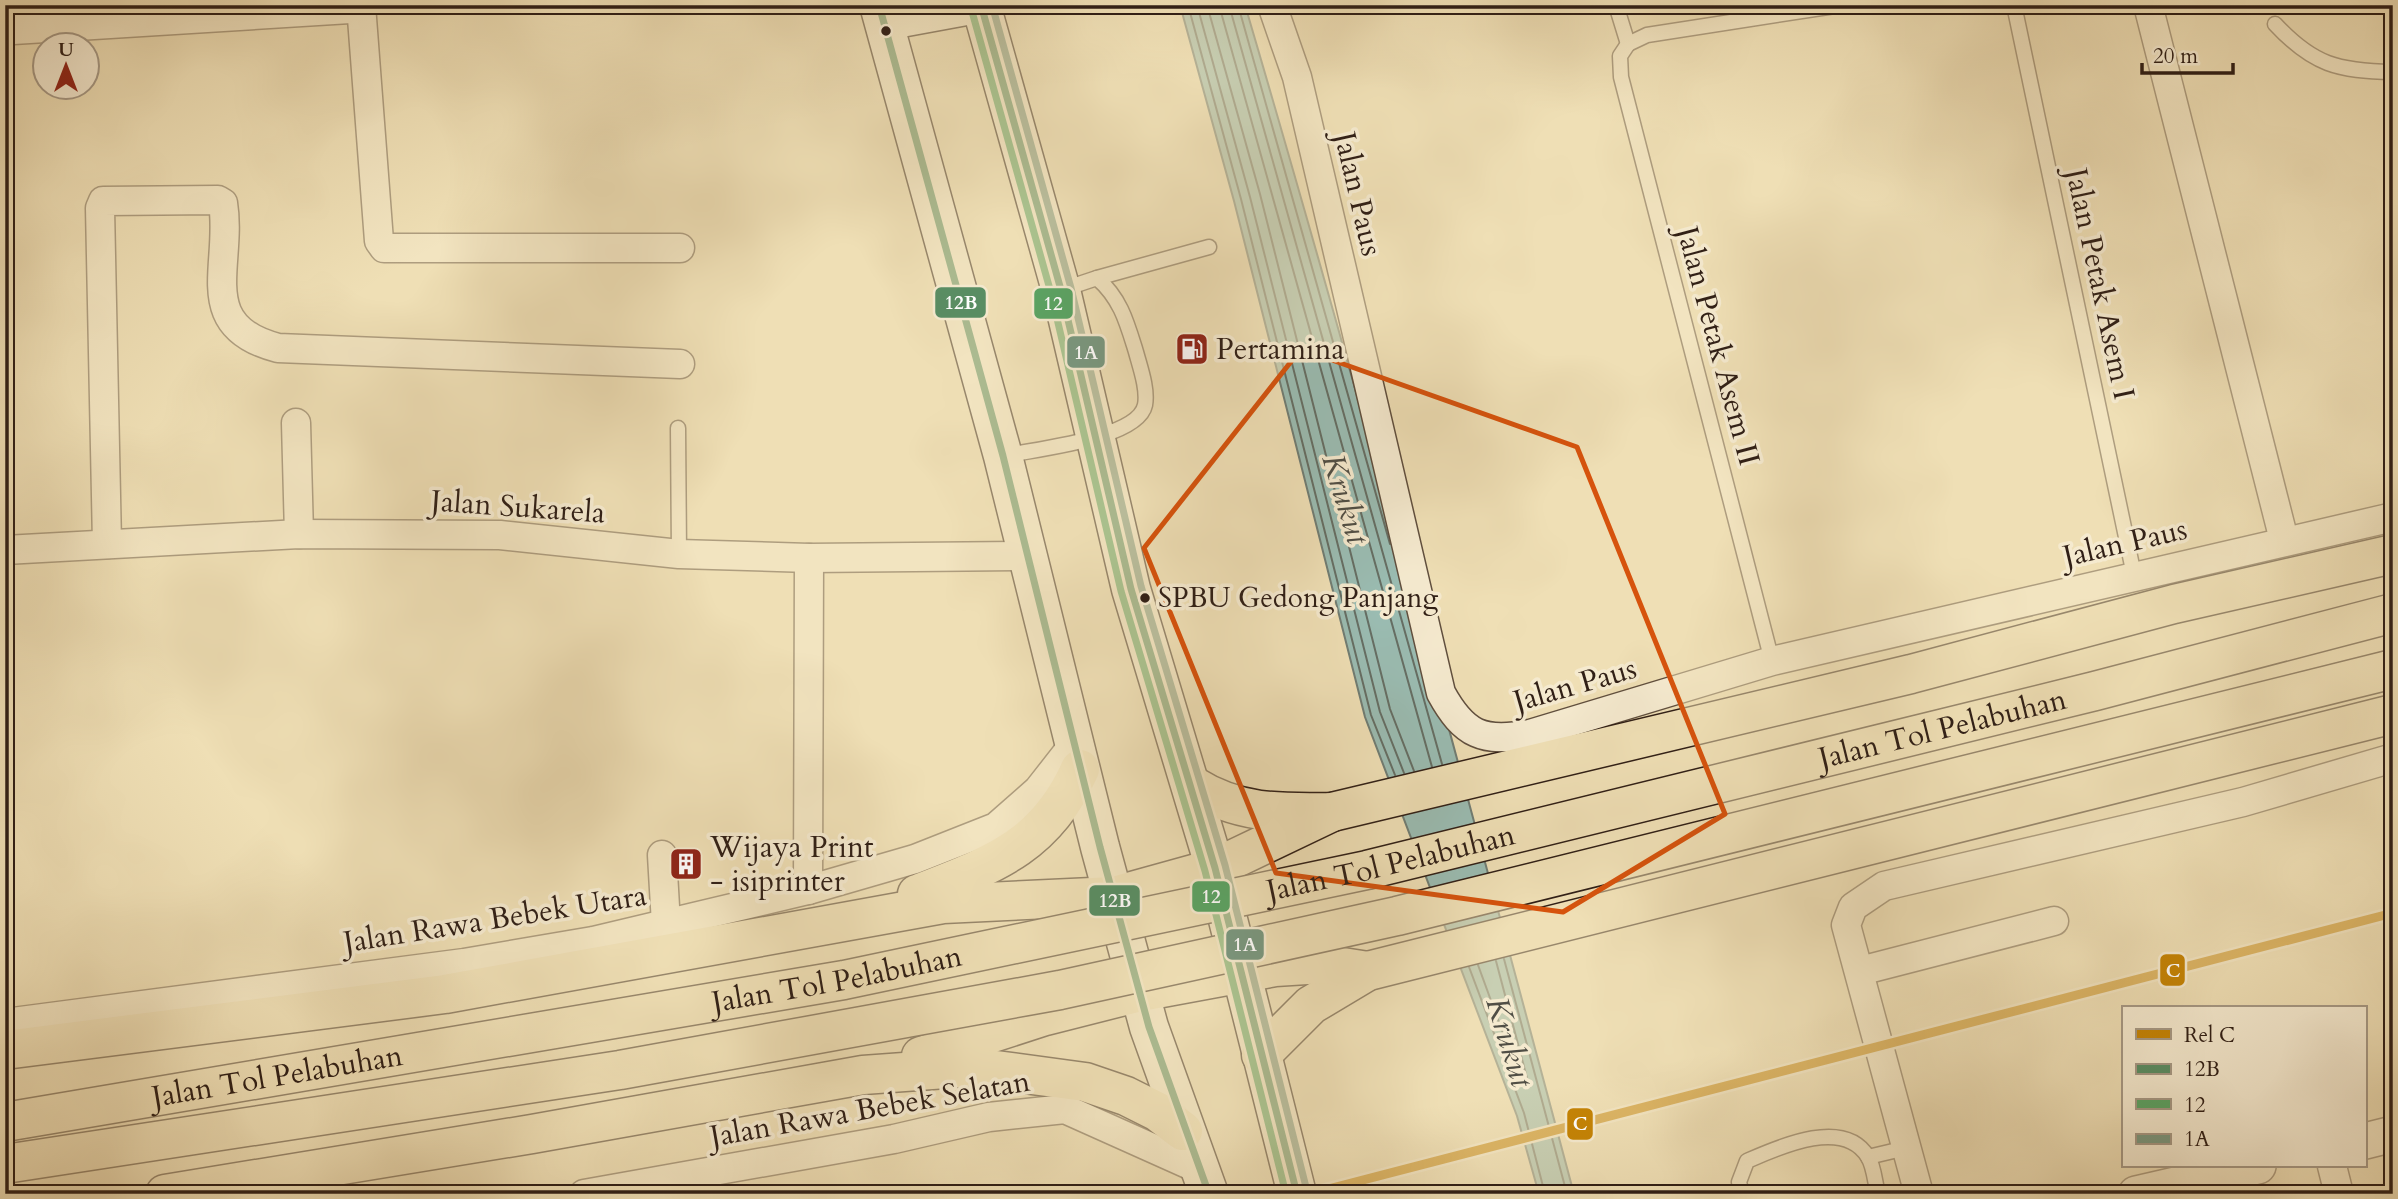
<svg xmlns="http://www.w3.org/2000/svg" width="2398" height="1199" viewBox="0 0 2398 1199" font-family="Cardo,serif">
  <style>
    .water { fill: #9abcb2; stroke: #707d74; stroke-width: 2 }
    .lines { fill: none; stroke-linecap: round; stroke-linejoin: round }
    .shore { stroke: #656e64; stroke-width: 2 }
    .service-casing { stroke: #604f3e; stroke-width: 17 }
    .minor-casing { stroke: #604f3e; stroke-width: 31 }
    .tertiary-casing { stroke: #604f3e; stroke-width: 38 }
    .secondary-casing { stroke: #301f16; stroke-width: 41 }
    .motorway-casing { stroke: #301f16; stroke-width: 41 }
    .service { stroke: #f5eacf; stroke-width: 14 }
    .minor { stroke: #f5eacf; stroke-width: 28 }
    .tertiary { stroke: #f5eacf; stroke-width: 35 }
    .secondary { stroke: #f5eacf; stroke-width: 38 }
    .motorway { stroke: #efdfb5; stroke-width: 38 }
    .motorway-bridge-casing { stroke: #301f16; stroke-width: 41; stroke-linecap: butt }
    .motorway-bridge { stroke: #efdfb5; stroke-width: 38 }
    .bus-1-casing { stroke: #f5eacf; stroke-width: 12 }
    .bus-2-casing { stroke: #f5eacf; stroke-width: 12 }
    .bus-3-casing { stroke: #f5eacf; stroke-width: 12 }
    .bus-1 { stroke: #598e64; stroke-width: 7 }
    .bus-2 { stroke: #5aa464; stroke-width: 7 }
    .bus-3 { stroke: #7a9880; stroke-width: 7 }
    .rail-1-casing { stroke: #f5eacf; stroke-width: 14 }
    .rail-1 { stroke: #c58406; stroke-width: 9 }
    .marked { fill: none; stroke: #d6530d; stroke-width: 5; stroke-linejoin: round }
    .bus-dot { fill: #301f16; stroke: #f5eacf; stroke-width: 2.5 }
    .labels { text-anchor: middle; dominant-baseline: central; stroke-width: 7; stroke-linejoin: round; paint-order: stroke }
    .bus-label { font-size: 28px; fill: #301f16; stroke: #f5eacf; text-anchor: start }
    .street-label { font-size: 30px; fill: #301f16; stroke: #f5eacf }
    .poi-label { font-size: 30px; fill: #301f16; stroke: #f5eacf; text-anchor: start }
    .water-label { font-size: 32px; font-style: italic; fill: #504e45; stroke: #f5eacf }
    .line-badge { stroke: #f5eacf; stroke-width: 2.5 }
    .badge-label { font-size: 19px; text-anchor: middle; font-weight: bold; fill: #fff }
  </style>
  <rect width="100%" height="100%" fill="#efdfb5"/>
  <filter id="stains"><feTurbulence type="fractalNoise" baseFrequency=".00286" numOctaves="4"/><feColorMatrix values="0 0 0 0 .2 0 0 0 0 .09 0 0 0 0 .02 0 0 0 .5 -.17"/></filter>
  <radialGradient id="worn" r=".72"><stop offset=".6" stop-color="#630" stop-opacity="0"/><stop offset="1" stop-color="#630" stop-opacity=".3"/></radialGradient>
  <path class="water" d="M 1180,5 L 1245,5 C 1361,399 1468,797 1574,1194 L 1539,1194 L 1517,1116 L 1365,717 L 1234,201 Z"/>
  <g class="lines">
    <g class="shore">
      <path d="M 1188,5 L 1241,199 L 1371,715 L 1395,775"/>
      <path d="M 1197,5 L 1250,197 L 1380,712 L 1404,773"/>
      <path d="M 1207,5 L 1260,194 L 1390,709 L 1414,771"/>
      <path d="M 1219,5 L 1432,767"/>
      <path d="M 1229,5 L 1442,764"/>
      <path d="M 1238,5 L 1390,544"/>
      <path d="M 1504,959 L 1567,1194"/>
      <path d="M 1478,965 L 1520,1080 L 1525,1082 L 1527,1078 L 1496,961"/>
      <path d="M 1469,967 L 1524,1113 L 1545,1194"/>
    </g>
    <defs>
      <g id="service">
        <path d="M 1616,5 L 1628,44"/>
        <path d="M 2014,5 L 2134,575"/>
        <path d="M 2275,24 C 2313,65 2338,71 2393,72"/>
        <path d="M 1628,44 L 1620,56 L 1621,77 L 1772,661"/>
        <path d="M 1628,44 L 1647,35 L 1841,5"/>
        <path d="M 1097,278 L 1209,247"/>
        <path d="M 678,428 L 679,554"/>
        <path d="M 1004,456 C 1034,449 1138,439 1145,405 C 1148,389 1140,367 1136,352 C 1127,323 1121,299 1097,278 L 1064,289"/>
        <path d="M 1868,1157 L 1906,1148"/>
        <path d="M 1742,1194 L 1739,1182 L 1747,1161 C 1779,1147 1844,1117 1868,1157 C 1874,1166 1875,1183 1878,1194"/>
      </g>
      <g id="minor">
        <path d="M 361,5 L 379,241 L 384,248 L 680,248"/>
        <path d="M 1272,5 L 1297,77 L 1441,693 C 1464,735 1483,743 1530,734 L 1772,661 L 2393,517"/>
        <path d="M 2148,5 L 2284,540"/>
        <path d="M 296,423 L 299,534"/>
        <path d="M 107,544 L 100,208 L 103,201 L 218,200 L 223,203 C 233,265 193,326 278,348 L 680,364"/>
        <path d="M 5,550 L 299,534 L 500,535 L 679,554 L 809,558 L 1026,556"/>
        <path d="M 662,855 L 666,924"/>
        <path d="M 808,890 L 809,558"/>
        <path d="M 1860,971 L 2054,921"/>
        <path d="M 5,1023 L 464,963 L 593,941 L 808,890 L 915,859 L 996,827 L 1038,790 L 1074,744"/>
        <path d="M 2332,1166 L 2339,1194"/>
        <path d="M 584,1194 L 894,1139 L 989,1117 L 1065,1109 L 1199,1169"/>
        <path d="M 1919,1194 L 1846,925 L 1853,907 L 1884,886 L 2243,802 L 2393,758"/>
      </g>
      <g id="tertiary">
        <path d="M 5,27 L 358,5"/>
        <path d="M 2365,1141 L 2393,1134"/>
        <path d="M 2136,1194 L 2258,1166"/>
      </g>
      <g id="secondary">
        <path d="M 879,5 L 1003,456 L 1100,847 L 1149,1027 L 1209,1194"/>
        <path d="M 981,5 L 1061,290 L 1131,589 L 1215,868 L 1297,1194"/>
        <path d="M 884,21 L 971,5"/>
      </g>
      <g id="motorway">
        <path d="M 1192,785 C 1238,814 1279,813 1332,812 L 1911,674 L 2174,604 L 2393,554"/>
        <path d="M 917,894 C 991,865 1045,848 1080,769"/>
        <path d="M 5,1050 L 445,994 L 943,904 L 1114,896 L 1215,868 L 1332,812"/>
        <path d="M 1261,1055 L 1311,1005 L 1368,971 L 2393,714"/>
        <path d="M 921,1056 L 1045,1016 L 1140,992 L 1275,967 L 1323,964 L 1368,971"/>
        <path d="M 165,1194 L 532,1134 L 863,1075 L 973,1067 L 1085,1082 L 1126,1096 L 1158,1112 L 1183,1131"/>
      </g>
    </defs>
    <use href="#service" class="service-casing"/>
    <use href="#minor" class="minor-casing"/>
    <use href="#tertiary" class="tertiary-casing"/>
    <use href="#secondary" class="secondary-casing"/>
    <use href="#motorway" class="motorway-casing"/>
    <use href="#service" class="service"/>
    <use href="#minor" class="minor"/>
    <use href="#tertiary" class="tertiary"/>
    <use href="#secondary" class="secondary"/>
    <use href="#motorway" class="motorway"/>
    <defs>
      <g id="motorway-bridge">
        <path id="s1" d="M 5,1122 L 844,980 L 1367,870 L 2095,691 L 2393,613"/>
        <path d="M 5,1164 L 620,1070 L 1060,990 L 1397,916 L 2393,669"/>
      </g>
    </defs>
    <use href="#motorway-bridge" class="motorway-bridge-casing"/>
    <use href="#motorway-bridge" class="motorway-bridge"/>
    <defs>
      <g id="bus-1">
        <path d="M 879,5 L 1003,456 L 1100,847 L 1149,1027 L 1209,1194"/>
        <path d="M 981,5 L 1061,290 L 1131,589 L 1215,868 L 1297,1194"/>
      </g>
      <path id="bus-2" d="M 971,8 L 1051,293 L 1121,591 L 1205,871 L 1286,1194"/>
      <path id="bus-3" d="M 992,5 L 1071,288 L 1141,586 L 1225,865 L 1307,1191"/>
    </defs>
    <use href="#bus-1" class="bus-1-casing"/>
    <use href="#bus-2" class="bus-2-casing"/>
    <use href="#bus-3" class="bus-3-casing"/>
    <use href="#bus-1" class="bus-1"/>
    <use href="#bus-2" class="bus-2"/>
    <use href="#bus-3" class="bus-3"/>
    <defs>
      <path id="rail-1" d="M 1309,1194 L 2393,913"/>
    </defs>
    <use href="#rail-1" class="rail-1-casing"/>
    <use href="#rail-1" class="rail-1"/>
  </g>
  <path d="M0 0H2398V1199H0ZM 1301,349 L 1577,447 L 1725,814 L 1563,912 L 1276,873 L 1144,548 Z" fill="#efdfb5" fill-opacity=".55" fill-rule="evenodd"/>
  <path class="marked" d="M 1301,349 L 1577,447 L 1725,814 L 1563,912 L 1276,873 L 1144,548 Z"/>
  <defs>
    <symbol id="fuel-square" viewBox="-11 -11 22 22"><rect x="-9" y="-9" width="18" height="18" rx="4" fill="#8f2418" stroke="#f5eacf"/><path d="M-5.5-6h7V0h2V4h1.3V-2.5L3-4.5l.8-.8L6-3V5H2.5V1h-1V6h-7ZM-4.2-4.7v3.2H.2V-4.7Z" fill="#fff"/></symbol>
    <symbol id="building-square" viewBox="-11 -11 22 22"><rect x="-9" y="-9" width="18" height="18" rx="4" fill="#8f2418" stroke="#f5eacf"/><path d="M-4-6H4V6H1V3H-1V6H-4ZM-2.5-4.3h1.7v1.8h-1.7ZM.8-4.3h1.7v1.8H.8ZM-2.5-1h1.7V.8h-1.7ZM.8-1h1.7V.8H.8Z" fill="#fff"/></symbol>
  </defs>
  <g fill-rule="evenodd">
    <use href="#fuel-square" x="1173" y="330" width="38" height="38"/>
    <use href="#building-square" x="667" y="845" width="38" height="38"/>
  </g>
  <g class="bus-dot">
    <circle cx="886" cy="31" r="6"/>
    <circle cx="1145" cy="598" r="6"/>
  </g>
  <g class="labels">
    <g class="bus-label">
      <text x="1158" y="598">SPBU Gedong Panjang</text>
    </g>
    <g class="street-label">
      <text transform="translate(1358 194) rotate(77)">Jalan Paus</text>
      <text transform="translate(2100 284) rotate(78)">Jalan Petak Asem I</text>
      <text transform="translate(1718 346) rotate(75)">Jalan Petak Asem II</text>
      <text transform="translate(518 507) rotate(4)">Jalan Sukarela</text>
      <text transform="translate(2125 543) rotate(-13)">Jalan Paus</text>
      <text transform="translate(1575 685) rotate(-16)">Jalan Paus</text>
      <text stroke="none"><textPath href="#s1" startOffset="1978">Jalan Tol Pelabuhan</textPath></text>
      <text stroke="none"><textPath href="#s1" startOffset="1410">Jalan Tol Pelabuhan</textPath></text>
      <text transform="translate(495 919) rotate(-9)">Jalan Rawa Bebek Utara</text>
      <text stroke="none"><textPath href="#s1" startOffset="844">Jalan Tol Pelabuhan</textPath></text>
      <text stroke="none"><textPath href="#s1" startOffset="276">Jalan Tol Pelabuhan</textPath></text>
      <text transform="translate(870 1109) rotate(-10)">Jalan Rawa Bebek Selatan</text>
    </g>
    <g class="poi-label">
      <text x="1216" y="349">Pertamina</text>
      <text x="710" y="847">Wijaya Print<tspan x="710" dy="34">- isiprinter</tspan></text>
    </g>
    <g class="water-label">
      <text transform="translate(1345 499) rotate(73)">Krukut</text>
      <text transform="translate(1509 1042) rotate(73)">Krukut</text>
    </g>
  </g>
  <g class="line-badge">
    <rect x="934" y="286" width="53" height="33" rx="7" fill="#598e64"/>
    <rect x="1033" y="287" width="41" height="33" rx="7" fill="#5aa464"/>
    <rect x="1066" y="335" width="40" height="34" rx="7" fill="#7a9880"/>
    <rect x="1191" y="880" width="40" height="33" rx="7" fill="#5aa464"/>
    <rect x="1088" y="884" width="53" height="33" rx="7" fill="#598e64"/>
    <rect x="1225" y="928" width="40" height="33" rx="7" fill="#7a9880"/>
    <rect x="2159" y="953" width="27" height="34" rx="7" fill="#c58406"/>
    <rect x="1566" y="1107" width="28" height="34" rx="7" fill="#c58406"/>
  </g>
  <g class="badge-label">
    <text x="961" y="309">12B</text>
    <text x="1053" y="310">12</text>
    <text x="1086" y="359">1A</text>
    <text x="1211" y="903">12</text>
    <text x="1115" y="907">12B</text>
    <text x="1245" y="951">1A</text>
    <text x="2173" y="977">C</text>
    <text x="1580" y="1130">C</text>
  </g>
  <rect width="2398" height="1199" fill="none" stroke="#efdfb5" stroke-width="28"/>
  <rect x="7" y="7" width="2384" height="1185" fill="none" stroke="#301f16" stroke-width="3.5"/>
  <rect x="14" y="14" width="2370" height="1171" fill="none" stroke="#301f16" stroke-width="2"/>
  <rect x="2122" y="1006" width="245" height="161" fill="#f5eacf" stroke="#a69985" stroke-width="2"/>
  <rect x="2136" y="1029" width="35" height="10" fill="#c58406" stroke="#a69985" stroke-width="2"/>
  <text x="2184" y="1042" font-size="21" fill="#301f16">Rel C</text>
  <rect x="2136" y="1064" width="35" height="10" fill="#598e64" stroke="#a69985" stroke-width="2"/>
  <text x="2184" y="1076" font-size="21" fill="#301f16">12B</text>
  <rect x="2136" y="1099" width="35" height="10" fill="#5aa464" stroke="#a69985" stroke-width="2"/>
  <text x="2184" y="1112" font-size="21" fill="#301f16">12</text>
  <rect x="2136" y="1134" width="35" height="10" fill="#7a9880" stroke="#a69985" stroke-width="2"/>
  <text x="2184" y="1146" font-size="21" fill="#301f16">1A</text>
  <g transform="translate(66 66)"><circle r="33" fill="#f5eacf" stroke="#a69985" stroke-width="2"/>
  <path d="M0-5L12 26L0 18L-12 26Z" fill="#8f2418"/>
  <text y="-10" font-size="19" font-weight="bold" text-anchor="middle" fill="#301f16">U</text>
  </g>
  <path d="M2142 63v10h91v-10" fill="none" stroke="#301f16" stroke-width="3.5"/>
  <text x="2153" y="63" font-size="21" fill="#301f16" stroke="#f5eacf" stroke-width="5" paint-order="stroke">20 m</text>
  <rect width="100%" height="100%" filter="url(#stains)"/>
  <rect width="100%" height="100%" fill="url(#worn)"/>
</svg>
